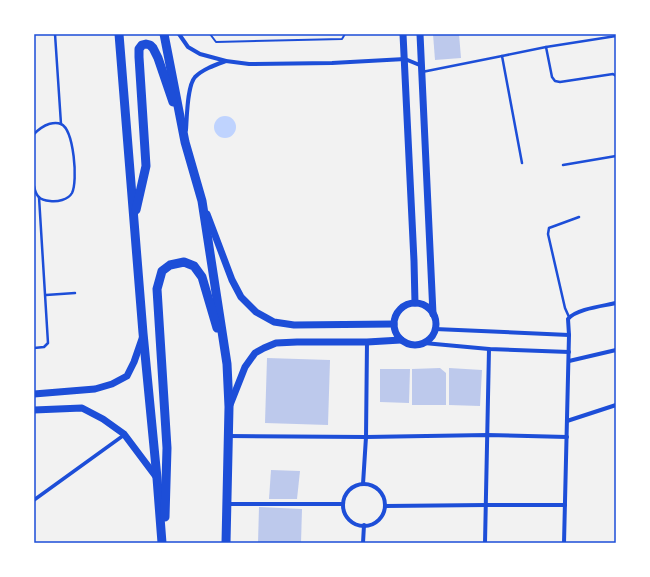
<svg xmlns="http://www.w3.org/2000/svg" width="650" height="577" viewBox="0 0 650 577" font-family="Manrope,sans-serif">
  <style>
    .water { fill: #bfd3fe }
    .building { fill: #bdc9ec }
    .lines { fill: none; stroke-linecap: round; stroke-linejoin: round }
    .path { stroke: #1d4ed8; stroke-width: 2 }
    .service { stroke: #1d4ed8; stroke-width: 2.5 }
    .pedestrian { stroke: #1d4ed8; stroke-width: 3.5 }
    .minor { stroke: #1d4ed8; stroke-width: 4 }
    .tertiary { stroke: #1d4ed8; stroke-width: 7 }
    .trunk { stroke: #1d4ed8; stroke-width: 9 }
    .neatline { fill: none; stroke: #1d4ed8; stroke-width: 1.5 }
  </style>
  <rect width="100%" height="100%" fill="#f2f2f2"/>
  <circle class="water" cx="225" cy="127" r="11"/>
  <g class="building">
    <path d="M 433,34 L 459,34 L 461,58 L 435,60 Z"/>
    <path d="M 267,358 L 330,360 L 328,425 L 265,423 Z"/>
    <path d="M 440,368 L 446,373 L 446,405 L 412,405 L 412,369 Z"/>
    <path d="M 449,368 L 482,370 L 480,406 L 449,405 Z"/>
    <path d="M 380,369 L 410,369 L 409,403 L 380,402 Z"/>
    <path d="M 271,470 L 300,471 L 297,499 L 269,499 Z"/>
    <path d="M 259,507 L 302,509 L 301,543 L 258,543 Z"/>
  </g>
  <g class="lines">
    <path class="path" d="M 210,34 L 216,42 L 342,39 L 345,34"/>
    <g class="service">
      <path d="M 55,34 L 61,124"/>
      <path d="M 546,47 L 552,77 L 555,81 L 560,82 L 613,74 L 616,76"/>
      <path d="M 502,56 L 522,163"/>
      <path d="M 422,72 L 502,56 L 546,47 L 616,36"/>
      <path d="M 34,134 C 38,130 43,126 49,124 C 53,123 56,122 61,124 C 74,130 78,181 72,193 C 68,200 57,202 50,201 C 39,200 36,196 34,186"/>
      <path d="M 563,165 L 616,156"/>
      <path d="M 46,295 L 75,293"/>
      <path d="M 569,317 L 565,308 L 548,234 L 549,228 L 579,217"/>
      <path d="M 34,348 L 44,347 L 48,343 L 39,197"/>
    </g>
    <path class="pedestrian" d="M 34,500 L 124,435"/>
    <g class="minor">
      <path d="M 179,34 L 188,47 L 200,54 L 226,61 L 249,64 L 332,63 L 405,59 L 422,66"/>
      <path d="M 186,130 C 187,117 187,86 195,77 C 203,69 215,65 226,61"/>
      <path d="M 435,329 L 569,335"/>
      <path d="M 424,343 L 489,349 L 569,352"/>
      <path d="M 569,361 L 616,350"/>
      <path d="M 567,421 L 616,405"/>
      <path d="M 229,436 L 366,437 L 487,435 L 567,437"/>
      <path d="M 363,484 L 366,437 L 367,342"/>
      <circle cx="364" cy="505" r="21"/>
      <path d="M 228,504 L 343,504"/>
      <path d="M 385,506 L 486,505 L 565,505"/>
      <path d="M 363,543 L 364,525"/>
      <path d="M 485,543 L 489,349"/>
      <path d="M 564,543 L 569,335 L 568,319 C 576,309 603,306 616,303"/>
    </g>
    <g class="tertiary">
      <path d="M 403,34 L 414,261 L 415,303"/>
      <path d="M 420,34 L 433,314"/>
      <path d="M 207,214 L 232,280 L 241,297 L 256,312 L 274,322 L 294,325 L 394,324"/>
      <circle cx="415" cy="324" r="21"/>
      <path d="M 34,394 L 95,389 L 112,384 L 127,376 L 134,362 L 143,336"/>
      <path d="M 230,405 L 245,367 L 255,353 L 264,348 L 276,343 L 297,342 L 367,342 L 401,340"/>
      <path d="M 34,410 L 82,408 L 103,419 L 124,434 L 157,478"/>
    </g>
    <g class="trunk">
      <path d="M 119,34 L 143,333 L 157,478 L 162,543"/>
      <path d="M 164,34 L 185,142 L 202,201 L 227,364 L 229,407 L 226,543"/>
      <path d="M 136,210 L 146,166 L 139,57 L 139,49 L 142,45 L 146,44 L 150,45 L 153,48 L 158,58 L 173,102"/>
      <path d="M 165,517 L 167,448 L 157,289 L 162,271 L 170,265 L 184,262 L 194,266 L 202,277 L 217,328"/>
    </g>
  </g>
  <rect width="650" height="577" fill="none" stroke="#ffffff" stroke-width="70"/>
  <rect x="35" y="35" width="580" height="507" class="neatline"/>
</svg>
